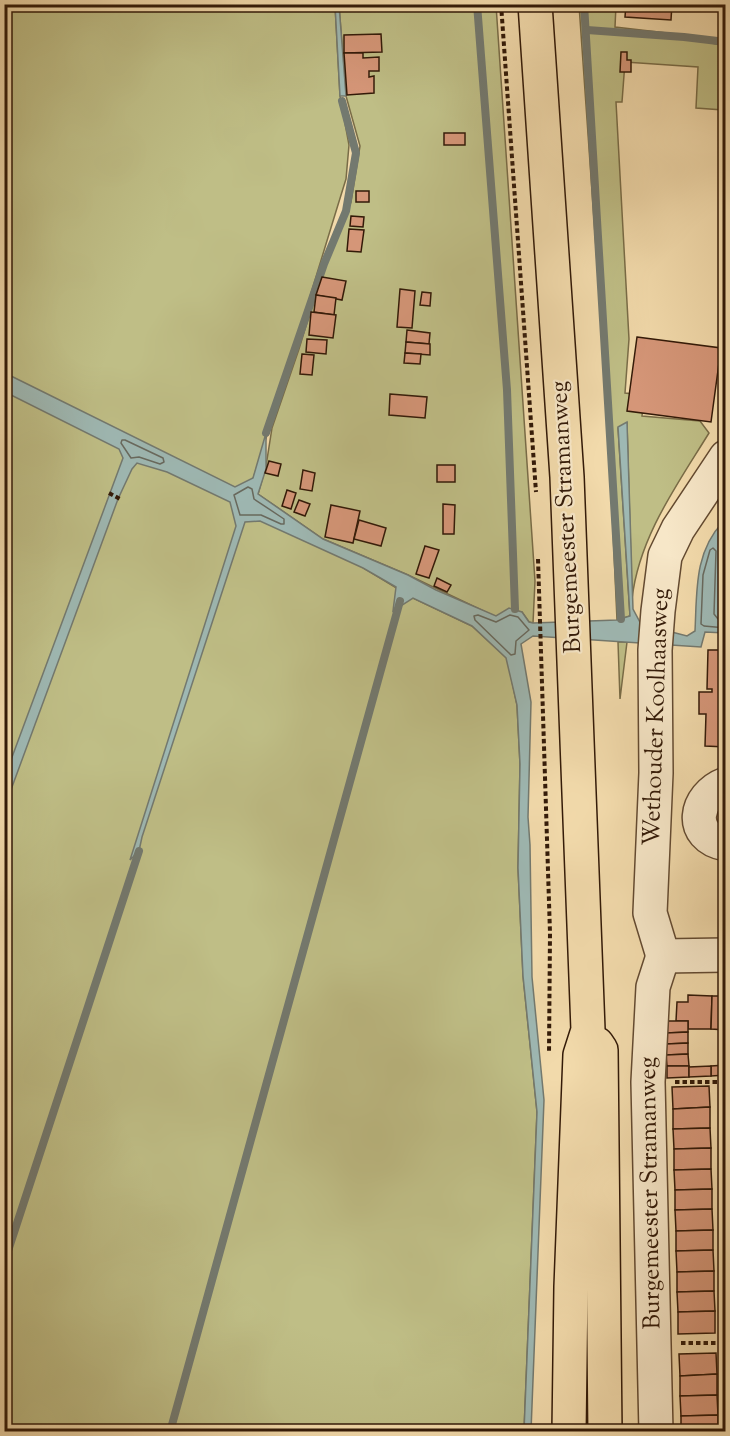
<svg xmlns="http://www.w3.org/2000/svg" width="730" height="1436" viewBox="0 0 730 1436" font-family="'Sorts Mill Goudy',serif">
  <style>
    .green { fill: #bfbe86; stroke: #796c47; stroke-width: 1.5 }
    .water { fill: #9eb8b3; stroke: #73796f; stroke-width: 1.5 }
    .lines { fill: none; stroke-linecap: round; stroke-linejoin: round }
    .shore { stroke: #68695e; stroke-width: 1.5 }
    .stream { stroke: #73796f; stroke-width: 8 }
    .building { fill: #d59678; stroke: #331a08; stroke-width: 1.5 }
    .minor-casing { stroke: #634a31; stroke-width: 36 }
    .major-casing { stroke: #331a08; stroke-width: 36 }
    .path { stroke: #331a08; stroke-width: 4; stroke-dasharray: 4.5 3; stroke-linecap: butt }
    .minor { stroke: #f7e7c8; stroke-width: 33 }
    .major { stroke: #f2daab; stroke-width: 33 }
    .labels { text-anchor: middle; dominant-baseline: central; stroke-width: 4.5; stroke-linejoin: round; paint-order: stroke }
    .street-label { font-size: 24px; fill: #331a08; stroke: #f7e7c8 }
  </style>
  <rect width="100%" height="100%" fill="#f2daab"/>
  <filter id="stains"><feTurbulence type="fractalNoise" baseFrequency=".00333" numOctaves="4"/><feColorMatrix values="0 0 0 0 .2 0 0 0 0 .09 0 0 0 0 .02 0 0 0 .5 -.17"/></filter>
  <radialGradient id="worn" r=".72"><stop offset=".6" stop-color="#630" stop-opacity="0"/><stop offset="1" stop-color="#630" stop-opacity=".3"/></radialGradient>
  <g class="green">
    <path d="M 5,5 L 335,5 L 340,96 L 349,145 L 346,179 C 313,285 282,392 247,497 L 413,598 L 472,626 L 507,658 L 517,705 L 520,764 L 518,868 L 523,976 L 537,1112 L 524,1431 L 5,1431 Z"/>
    <path d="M 339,5 L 496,5 L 535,581 L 533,623 L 529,622 L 522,612 L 496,617 L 408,575 L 323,539 L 258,494 L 266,466 L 272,428 L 299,349 L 321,276 L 351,202 L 360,146 L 346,96 Z"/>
    <path d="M 579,5 L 616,5 L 615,27 L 667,33 L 725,46 L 725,126 L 723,110 L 696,108 L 698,67 L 625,62 L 622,102 L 616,102 L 629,339 L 625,393 L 644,395 L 642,416 L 700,421 L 709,433 C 677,485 639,537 632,599 L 627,423 L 618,428 L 630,616 L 617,620 L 608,420 Z"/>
    <path d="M 721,580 L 725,580 L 725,614 L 720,614 Z"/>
    <path d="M 618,642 L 627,642 L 620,699 Z"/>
  </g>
  <g class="water">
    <path d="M 335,5 L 339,5 L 346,96 L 340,96 Z"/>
    <path d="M 5,373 L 235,487 L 253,478 L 266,433 L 266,469 L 258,494 L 323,539 L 408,575 L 436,590 L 496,616 L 509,608 L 522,612 L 529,622 L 533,623 L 617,620 L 630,616 L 618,427 L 627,422 L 633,609 L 641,624 L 687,636 L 695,631 C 697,592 694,552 723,522 L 720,614 L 725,614 L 725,633 L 705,632 L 701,647 L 533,636 L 521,644 L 531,702 L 528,817 L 530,845 L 532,977 L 544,1100 L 531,1431 L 524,1431 L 537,1112 L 523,976 L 518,868 L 520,764 L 517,705 L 506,658 L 472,626 L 413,598 L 393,611 L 396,587 L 363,568 L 260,521 L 245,522 L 142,837 L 139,851 L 130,860 L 236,526 L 230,502 L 167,472 L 137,463 L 132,469 L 118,499 L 5,806 L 5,776 L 123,458 L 119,449 L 5,392 Z"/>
  </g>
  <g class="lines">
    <g class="shore">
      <path d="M 125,440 L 163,458 L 164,462 L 160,464 L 139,457 L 131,458 L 121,443 L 122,440 Z"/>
      <path d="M 248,487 L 252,489 L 254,499 L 284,519 L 284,524 L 281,524 L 261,515 L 240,515 L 234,495 Z"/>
      <path d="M 478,615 L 496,622 L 510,615 L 518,617 L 529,630 L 516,641 L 515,654 L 511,655 L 475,620 L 474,616 Z"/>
      <path d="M 726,620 L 718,619 L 714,614 L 716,551 L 713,548 L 710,550 L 703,575 L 701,624 L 704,626 L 726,628"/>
    </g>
    <g class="stream">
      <path d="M 477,4 L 507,390 L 515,609"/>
      <path d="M 584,4 L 621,619"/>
      <path d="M 587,30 L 684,37 L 726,42"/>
      <path d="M 266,433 L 324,264 L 346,211 L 356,153 L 342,101"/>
      <path d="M 4,1263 L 139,851"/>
      <path d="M 170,1432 L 400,601"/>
    </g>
  </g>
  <g class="building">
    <path d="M 347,4 L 366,4 L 367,9 L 348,11 Z"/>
    <path d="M 626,4 L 672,4 L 671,20 L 625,17 Z"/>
    <path d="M 381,34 L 382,52 L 344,53 L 344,35 Z"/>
    <path d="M 621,52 L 627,52 L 627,60 L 631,60 L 631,72 L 620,72 Z"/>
    <path d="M 344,53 L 363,53 L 363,58 L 379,57 L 379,71 L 369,71 L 369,77 L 374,76 L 374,93 L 347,95 Z"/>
    <rect x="444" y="133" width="21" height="12"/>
    <rect x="356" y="191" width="13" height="11"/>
    <path d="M 351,216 L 364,217 L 363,227 L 350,226 Z"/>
    <path d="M 349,229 L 364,230 L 361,252 L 347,251 Z"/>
    <path d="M 322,277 L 346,281 L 342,300 L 316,295 Z"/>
    <path d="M 400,289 L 415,291 L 412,328 L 397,327 Z"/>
    <path d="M 422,292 L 431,293 L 430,306 L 420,305 Z"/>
    <path d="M 316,295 L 336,298 L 334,315 L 314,312 Z"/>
    <path d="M 311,312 L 336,315 L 333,338 L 309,335 Z"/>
    <path d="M 407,330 L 430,333 L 429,344 L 406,342 Z"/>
    <path d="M 637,337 L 721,348 L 711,422 L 627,411 Z"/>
    <path d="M 307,339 L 327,340 L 326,354 L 306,352 Z"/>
    <path d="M 406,342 L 430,344 L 430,355 L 405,353 Z"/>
    <path d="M 405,353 L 421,354 L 420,364 L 404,363 Z"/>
    <path d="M 302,354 L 314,355 L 312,375 L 300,374 Z"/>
    <path d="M 390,394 L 427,397 L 425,418 L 389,415 Z"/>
    <path d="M 269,461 L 281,464 L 278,476 L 265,473 Z"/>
    <rect x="437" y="465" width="18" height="17"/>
    <path d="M 303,470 L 315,473 L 312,491 L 300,489 Z"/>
    <path d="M 287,490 L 296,493 L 291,509 L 282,506 Z"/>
    <path d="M 299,500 L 310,504 L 305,516 L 294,512 Z"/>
    <path d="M 443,504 L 455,505 L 454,534 L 443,534 Z"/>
    <path d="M 331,505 L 360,511 L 353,543 L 325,537 Z"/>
    <path d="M 359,520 L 386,528 L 381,546 L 354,539 Z"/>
    <path d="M 425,546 L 439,550 L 429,578 L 416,574 Z"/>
    <path d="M 437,578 L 451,585 L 447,592 L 434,586 Z"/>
    <path d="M 708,650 L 726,650 L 726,747 L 705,746 L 706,714 L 699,714 L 699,692 L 712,692 L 712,689 L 707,689 Z"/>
    <path d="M 688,995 L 712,996 L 711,1029 L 688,1029 L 688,1021 L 676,1021 L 677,1002 L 688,1002 Z"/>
    <path d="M 712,996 L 726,996 L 726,1030 L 711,1029 Z"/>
    <path d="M 665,1021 L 688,1021 L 688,1032 L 666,1033 Z"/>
    <path d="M 688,1032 L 688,1043 L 666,1044 L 666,1033 Z"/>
    <path d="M 688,1043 L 688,1054 L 666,1055 L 666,1044 Z"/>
    <path d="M 688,1054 L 689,1066 L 667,1066 L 666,1055 Z"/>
    <path d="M 726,1065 L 726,1075 L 711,1076 L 711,1066 Z"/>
    <path d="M 667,1066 L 689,1066 L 689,1077 L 667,1078 Z"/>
    <path d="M 711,1066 L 711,1076 L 689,1077 L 689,1067 Z"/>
    <path d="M 709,1086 L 710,1107 L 673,1109 L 672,1087 Z"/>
    <path d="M 710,1107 L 710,1128 L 673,1129 L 673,1109 Z"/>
    <path d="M 710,1128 L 711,1148 L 674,1149 L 673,1129 Z"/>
    <path d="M 711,1148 L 711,1169 L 674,1170 L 674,1149 Z"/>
    <path d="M 711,1169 L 712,1189 L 675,1190 L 674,1170 Z"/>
    <path d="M 712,1189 L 712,1209 L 675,1210 L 675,1190 Z"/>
    <path d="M 712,1209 L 713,1230 L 676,1231 L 675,1210 Z"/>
    <path d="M 713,1230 L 713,1250 L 676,1251 L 676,1231 Z"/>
    <path d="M 713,1250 L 714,1271 L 677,1272 L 676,1251 Z"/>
    <path d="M 714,1271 L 714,1291 L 677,1292 L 677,1272 Z"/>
    <path d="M 714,1291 L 715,1311 L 678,1312 L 677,1292 Z"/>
    <path d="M 715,1311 L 715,1333 L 678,1334 L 678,1312 Z"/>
    <path d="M 716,1353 L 717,1374 L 680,1376 L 679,1354 Z"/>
    <path d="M 717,1374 L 717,1395 L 680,1396 L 680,1376 Z"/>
    <path d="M 717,1395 L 718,1415 L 681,1416 L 680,1396 Z"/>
    <path d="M 718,1415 L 718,1432 L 681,1432 L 681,1416 Z"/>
  </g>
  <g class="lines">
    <defs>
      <g id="minor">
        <path d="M 726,784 C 694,796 687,837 726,844"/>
        <path d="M 663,956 L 650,913 L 656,773 L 655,650 L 658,611 L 665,556 L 678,529 L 726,457"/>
        <path d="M 663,956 L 726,955"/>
        <path d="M 656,1432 L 648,1082 L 653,987 L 663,956"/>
      </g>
      <g id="major">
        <path d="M 535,4 L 567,477 L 588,1030 L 580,1055 L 571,1287 L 569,1432"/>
        <path d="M 597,1044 L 601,1050 L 605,1432"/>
      </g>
    </defs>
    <use href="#minor" class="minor-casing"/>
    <use href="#major" class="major-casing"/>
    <g class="path">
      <path d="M 501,4 L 536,492"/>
      <path d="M 4,97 L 7,109 L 4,121"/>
      <path d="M 109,493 L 120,499"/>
      <path d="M 538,559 L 550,933 L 549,1053"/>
      <path d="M 675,1082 L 726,1082"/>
      <path d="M 681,1343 L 726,1343"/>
    </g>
    <use href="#minor" class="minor"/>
    <use href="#major" class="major"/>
  </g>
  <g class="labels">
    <g class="street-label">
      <text transform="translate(567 517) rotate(-93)">Burgemeester Stramanweg</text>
      <text transform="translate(657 717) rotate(-88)">Wethouder Koolhaasweg</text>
      <text transform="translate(651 1193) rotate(-91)">Burgemeester Stramanweg</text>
    </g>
  </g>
  <rect width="730" height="1436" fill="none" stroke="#f2daab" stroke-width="24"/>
  <rect x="6" y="6" width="718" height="1424" fill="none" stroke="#331a08" stroke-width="3"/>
  <rect x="12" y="12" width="706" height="1412" fill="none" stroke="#331a08" stroke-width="1.5"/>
  <rect width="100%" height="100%" filter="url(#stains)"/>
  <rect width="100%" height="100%" fill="url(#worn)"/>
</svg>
